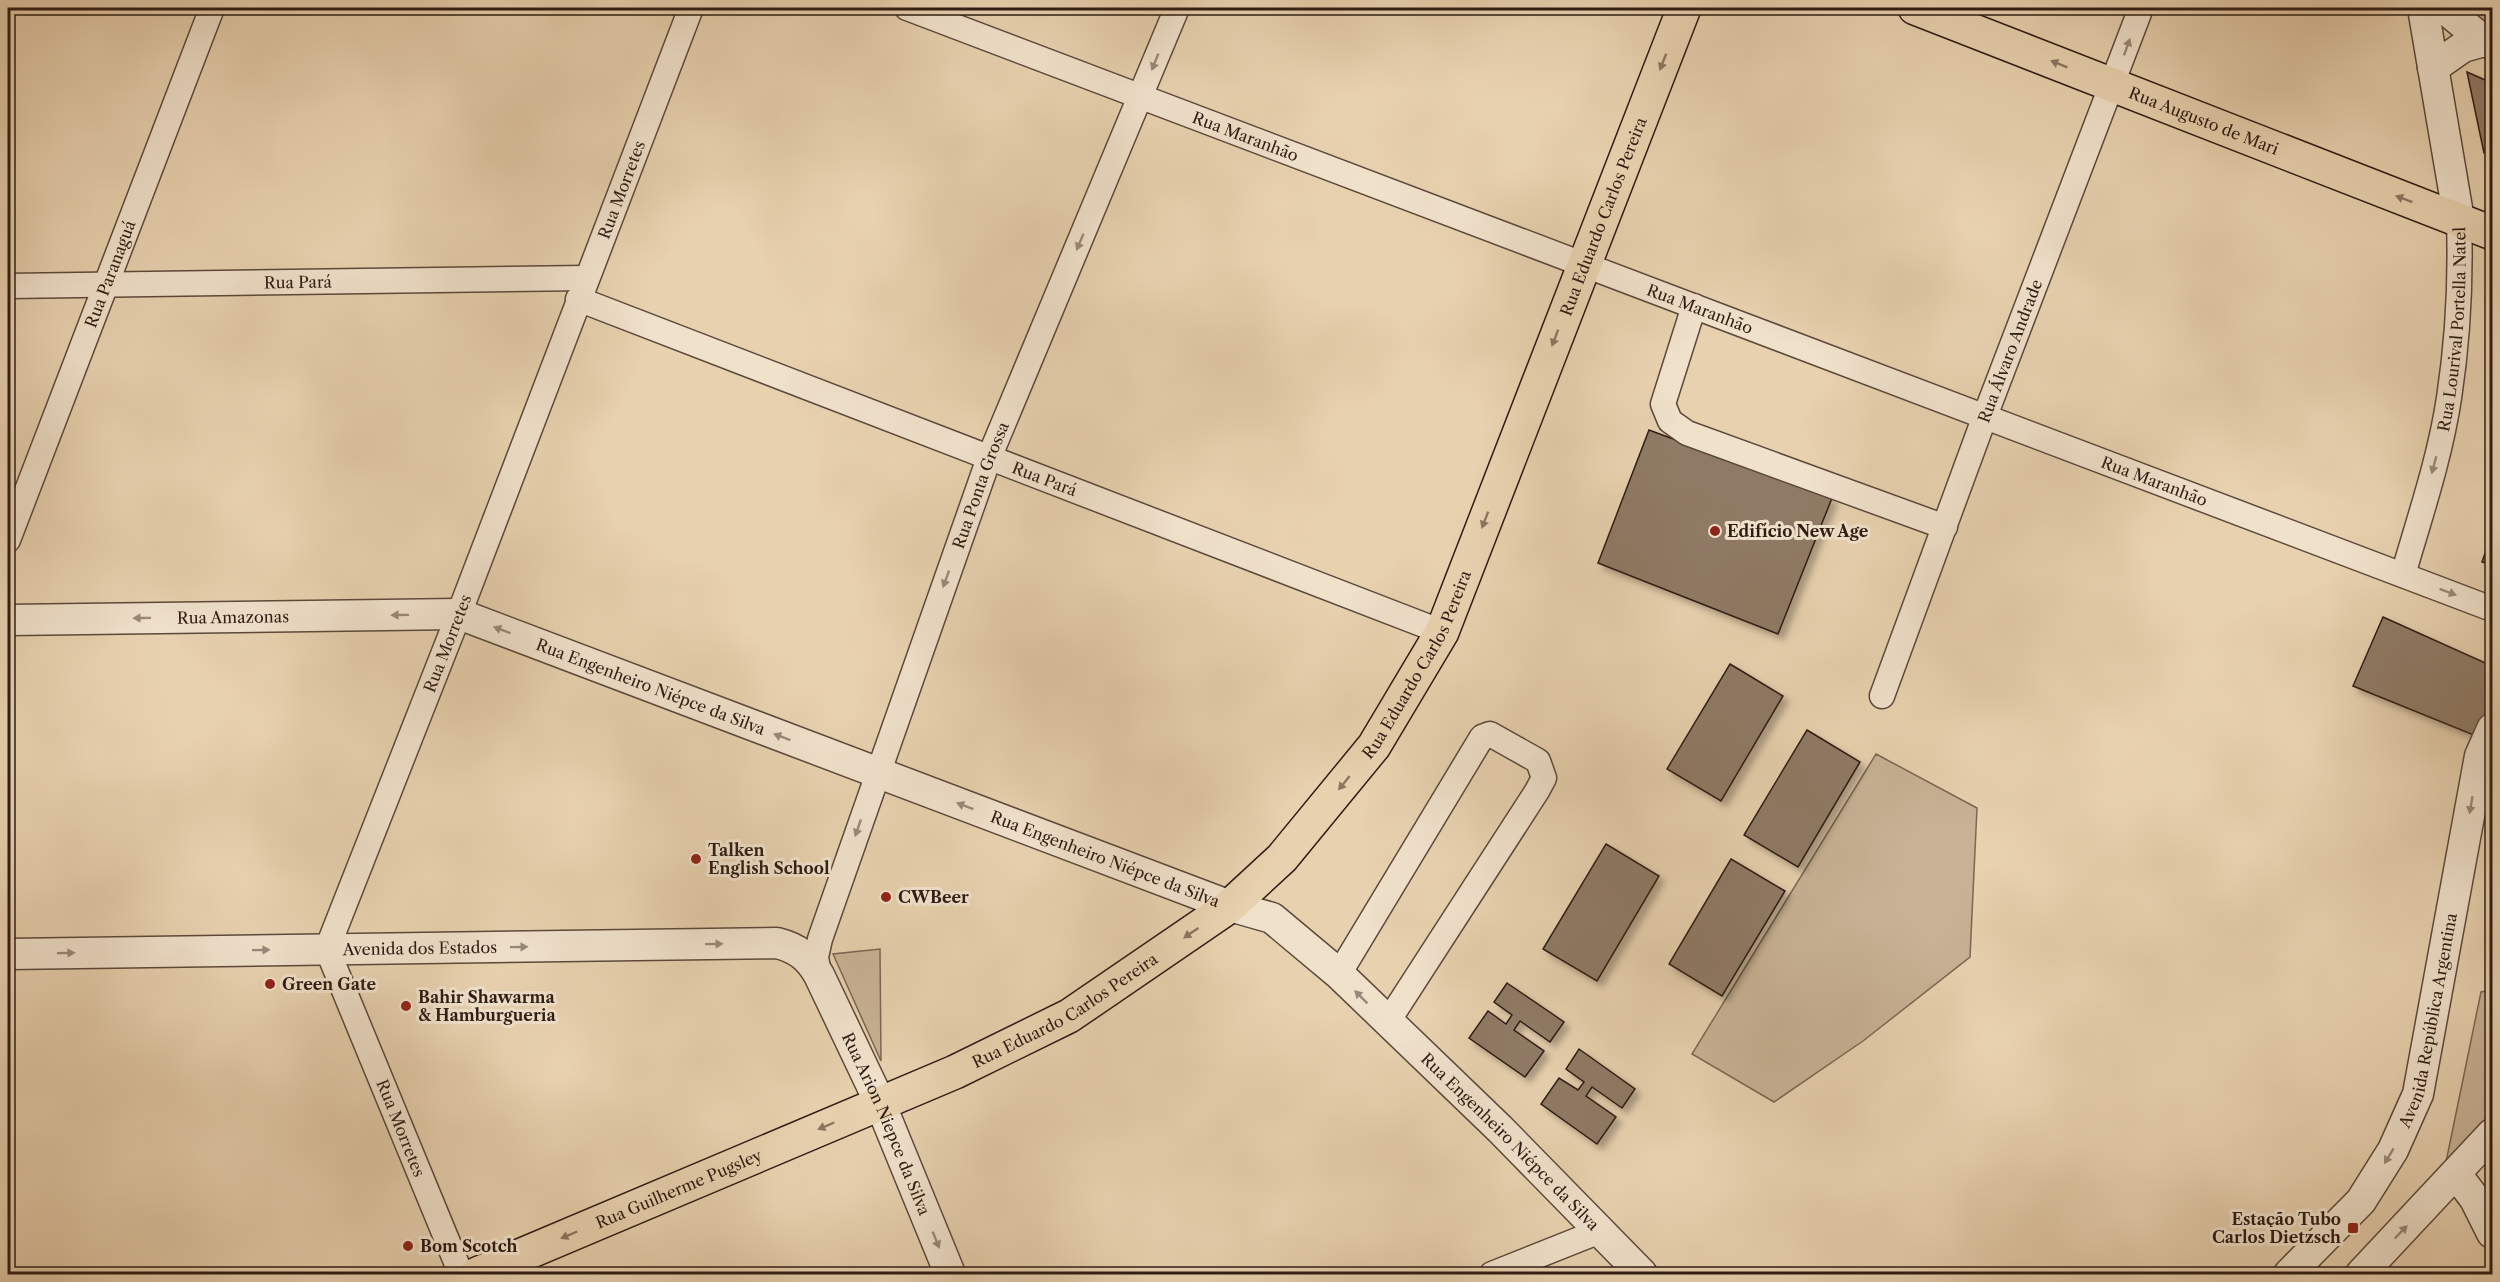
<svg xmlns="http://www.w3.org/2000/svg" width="2500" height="1282" viewBox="0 0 2500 1282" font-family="'Libre Caslon Text',serif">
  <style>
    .green { fill: #c8b295; stroke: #7b6754; stroke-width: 1.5 }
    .building { fill: #8f7a65; stroke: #2e1c14; stroke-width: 1.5; filter: url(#shadow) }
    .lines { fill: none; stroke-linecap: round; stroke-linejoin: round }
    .minor-casing { stroke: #5c493b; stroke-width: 27 }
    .tertiary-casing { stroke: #5c493b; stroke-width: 33 }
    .primary-casing { stroke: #2e1c14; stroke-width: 36 }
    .minor { stroke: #f0e1cb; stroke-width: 24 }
    .tertiary { stroke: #f0e1cb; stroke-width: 30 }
    .primary { stroke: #e8d1af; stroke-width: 33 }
    .oneway { fill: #998879 }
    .oneway2 { fill: #8b7662 }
    .poi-dot { fill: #8f2418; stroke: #f0e1cb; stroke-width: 2 }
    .labels { text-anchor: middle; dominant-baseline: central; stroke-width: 6; stroke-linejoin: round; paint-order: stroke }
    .street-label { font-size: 16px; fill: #2e1c14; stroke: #f0e1cb }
    .poi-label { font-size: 16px; font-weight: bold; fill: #2e1c14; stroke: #f0e1cb; text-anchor: start }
  </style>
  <defs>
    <filter id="shadow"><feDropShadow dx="5.5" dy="5.5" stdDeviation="3" flood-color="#0004"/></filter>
  </defs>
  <rect width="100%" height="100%" fill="#e8d1af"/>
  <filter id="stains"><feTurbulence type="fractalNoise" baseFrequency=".00333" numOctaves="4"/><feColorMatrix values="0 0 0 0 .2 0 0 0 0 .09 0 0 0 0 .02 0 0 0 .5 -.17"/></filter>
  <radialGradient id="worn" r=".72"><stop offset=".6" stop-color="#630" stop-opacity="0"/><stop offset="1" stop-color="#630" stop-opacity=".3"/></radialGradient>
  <g class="green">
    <path d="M 2461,8 L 2492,8 L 2492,21 L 2484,24 Z"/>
    <path d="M 1876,754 L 1977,808 L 1970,957 L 1863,1041 L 1774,1102 L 1692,1054 Z"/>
    <path d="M 880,949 L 881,1061 L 833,954 Z"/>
    <path d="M 2492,990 L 2492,1134 L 2440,1191 L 2481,992 Z"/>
  </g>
  <g class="building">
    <path d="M 2467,72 L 2492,83 L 2492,156 L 2484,153 Z"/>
    <path d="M 1649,430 L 1832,498 L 1778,634 L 1598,563 Z"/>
    <path d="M 2492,533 L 2492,565 L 2482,562 Z"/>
    <path d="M 2383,617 L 2492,666 L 2492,697 L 2481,738 L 2353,686 Z"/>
    <path d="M 1730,664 L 1783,696 L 1721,801 L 1667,769 Z"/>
    <path d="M 1807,730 L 1860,762 L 1798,867 L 1744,835 Z"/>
    <path d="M 1606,844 L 1659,876 L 1597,981 L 1543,949 Z"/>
    <path d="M 1731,859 L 1785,891 L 1722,996 L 1669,964 Z"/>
    <path d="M 1507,983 L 1564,1022 L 1550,1042 L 1520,1021 L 1514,1030 L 1544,1051 L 1525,1077 L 1469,1038 L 1488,1011 L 1506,1024 L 1512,1015 L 1494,1002 Z"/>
    <path d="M 1579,1049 L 1635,1089 L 1622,1108 L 1592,1087 L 1586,1096 L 1616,1117 L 1597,1144 L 1541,1104 L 1559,1078 L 1578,1090 L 1584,1082 L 1566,1069 Z"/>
    <path d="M 2492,1163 L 2492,1182 L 2485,1169 Z"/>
  </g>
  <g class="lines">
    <defs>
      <g id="minor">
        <path id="s1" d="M 907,8 L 2492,609"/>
        <path id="s2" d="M 8,286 L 587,278"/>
        <path id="s3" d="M 578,299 L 1442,632"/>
        <path d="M 1694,306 L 1663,404 L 1670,421 L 1687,433 L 1945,527"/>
        <path id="s4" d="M 8,540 L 212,8"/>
        <path id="s5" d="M 2403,575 C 2420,516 2440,458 2449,398 C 2458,339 2461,279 2459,220"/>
        <path id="s6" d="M 1882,696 L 1985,416 L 2141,8"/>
        <path d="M 1339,974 L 1482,737 L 1490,734 L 1538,761 L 1544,778 L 1537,791 L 1387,1023"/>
        <path id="s7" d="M 819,975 L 816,957 L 820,939 L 989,458 L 1177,8"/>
        <path id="s8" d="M 461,1274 L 327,949 L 459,614 L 691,8"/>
        <path d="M 1492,1274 L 1600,1231"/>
      </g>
      <g id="tertiary">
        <path d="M 2423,8 L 2459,220"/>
        <path d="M 2444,8 L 2484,41 L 2492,44"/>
        <path d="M 2433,68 L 2463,47 L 2484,41"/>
        <path id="s9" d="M 8,620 L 459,614 L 1230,906 L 1272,918 L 1339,974 L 1500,1129 L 1642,1274"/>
        <path id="s10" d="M 8,954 L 777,943 C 797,948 809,957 819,975 L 880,1103 L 950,1274"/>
        <path d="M 2456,1174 L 2475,1199 L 2492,1233"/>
        <path id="s11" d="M 2289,1274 L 2361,1201 L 2393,1150 L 2418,1094 L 2480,756 L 2492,729"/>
        <path d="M 2361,1274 L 2492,1134"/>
      </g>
      <g id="primary">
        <path id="s12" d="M 1915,8 L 2492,233"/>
        <path id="s13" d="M 477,1274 L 955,1072 L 1069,1016 L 1230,906 L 1282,858 L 1374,746 L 1442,632 L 1684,8"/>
      </g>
    </defs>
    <use href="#minor" class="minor-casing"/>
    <use href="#tertiary" class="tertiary-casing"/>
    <use href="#primary" class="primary-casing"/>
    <use href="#minor" class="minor"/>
    <use href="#tertiary" class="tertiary"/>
    <use href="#primary" class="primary"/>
  </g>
  <defs><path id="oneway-solid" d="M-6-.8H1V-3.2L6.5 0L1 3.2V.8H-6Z" transform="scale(1.5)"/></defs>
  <g class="oneway">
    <use href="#oneway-solid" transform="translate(2127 47) rotate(-70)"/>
    <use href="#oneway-solid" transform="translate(1155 62) rotate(112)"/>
    <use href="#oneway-solid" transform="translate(1080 242) rotate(113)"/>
    <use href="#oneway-solid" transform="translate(2434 465) rotate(105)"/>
    <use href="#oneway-solid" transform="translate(946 579) rotate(110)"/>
    <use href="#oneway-solid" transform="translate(2448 592) rotate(21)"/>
    <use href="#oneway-solid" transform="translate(400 615) rotate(179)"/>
    <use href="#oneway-solid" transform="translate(142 618) rotate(179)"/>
    <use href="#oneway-solid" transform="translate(502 630) rotate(-159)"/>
    <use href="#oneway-solid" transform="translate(782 737) rotate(-159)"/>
    <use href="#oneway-solid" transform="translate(2471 805) rotate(100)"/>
    <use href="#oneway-solid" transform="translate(965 806) rotate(-159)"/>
    <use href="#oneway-solid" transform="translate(858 828) rotate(109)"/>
    <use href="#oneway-solid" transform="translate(714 944) rotate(-1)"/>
    <use href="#oneway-solid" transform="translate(519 947) rotate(-1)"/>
    <use href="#oneway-solid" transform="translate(261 950) rotate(-1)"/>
    <use href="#oneway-solid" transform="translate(66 953) rotate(-1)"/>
    <use href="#oneway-solid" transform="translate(1361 997) rotate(-135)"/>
    <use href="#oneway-solid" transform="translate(2389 1156) rotate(121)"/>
    <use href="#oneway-solid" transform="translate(2401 1232) rotate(-46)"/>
    <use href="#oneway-solid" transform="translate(936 1240) rotate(68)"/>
  </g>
  <g class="oneway2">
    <use href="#oneway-solid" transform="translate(1663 62) rotate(111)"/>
    <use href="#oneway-solid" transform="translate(2059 64) rotate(-158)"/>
    <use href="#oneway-solid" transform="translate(2404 199) rotate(-159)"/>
    <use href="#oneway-solid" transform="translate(1555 338) rotate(111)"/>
    <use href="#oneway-solid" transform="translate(1485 520) rotate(111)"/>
    <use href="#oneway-solid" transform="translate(1344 783) rotate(129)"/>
    <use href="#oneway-solid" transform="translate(1191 933) rotate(146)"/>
    <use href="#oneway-solid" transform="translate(826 1126) rotate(157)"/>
    <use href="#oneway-solid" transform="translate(569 1235) rotate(157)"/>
  </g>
  <g class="poi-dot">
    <circle cx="1715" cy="531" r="6"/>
    <circle cx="696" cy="859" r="6"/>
    <circle cx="886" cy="897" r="6"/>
    <circle cx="270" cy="984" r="6"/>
    <circle cx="406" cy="1006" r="6"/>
    <rect x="2347" y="1222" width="12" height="12" rx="3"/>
    <circle cx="408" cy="1246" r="6"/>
  </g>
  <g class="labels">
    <g class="street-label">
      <text stroke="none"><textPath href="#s12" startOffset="310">Rua Augusto de Mari</textPath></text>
      <text stroke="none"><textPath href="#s1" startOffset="362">Rua Maranhão</textPath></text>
      <text stroke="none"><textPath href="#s8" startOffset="1166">Rua Morretes</textPath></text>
      <text stroke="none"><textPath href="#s13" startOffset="1635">Rua Eduardo Carlos Pereira</textPath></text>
      <text stroke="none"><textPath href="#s4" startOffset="285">Rua Paranaguá</textPath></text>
      <text stroke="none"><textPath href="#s2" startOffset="290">Rua Pará</textPath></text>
      <text stroke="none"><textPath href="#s1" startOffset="848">Rua Maranhão</textPath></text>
      <text stroke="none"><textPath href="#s5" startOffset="252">Rua Lourival Portella Natel</textPath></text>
      <text stroke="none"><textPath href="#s6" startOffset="368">Rua Álvaro Andrade</textPath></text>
      <text stroke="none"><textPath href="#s3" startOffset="500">Rua Pará</textPath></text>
      <text stroke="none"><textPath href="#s1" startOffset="1334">Rua Maranhão</textPath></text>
      <text stroke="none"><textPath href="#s7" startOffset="518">Rua Ponta Grossa</textPath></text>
      <text stroke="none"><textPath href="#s9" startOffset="225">Rua Amazonas</textPath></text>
      <text stroke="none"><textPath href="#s8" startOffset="680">Rua Morretes</textPath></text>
      <text stroke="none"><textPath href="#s13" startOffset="1149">Rua Eduardo Carlos Pereira</textPath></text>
      <text stroke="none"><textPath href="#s9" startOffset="656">Rua Engenheiro Niépce da Silva</textPath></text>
      <text stroke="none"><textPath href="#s9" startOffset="1142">Rua Engenheiro Niépce da Silva</textPath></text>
      <text stroke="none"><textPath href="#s10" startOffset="412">Avenida dos Estados</textPath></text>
      <text stroke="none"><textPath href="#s13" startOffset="645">Rua Eduardo Carlos Pereira</textPath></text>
      <text stroke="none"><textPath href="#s11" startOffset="298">Avenida República Argentina</textPath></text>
      <text stroke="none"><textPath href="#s10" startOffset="987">Rua Arion Niepce da Silva</textPath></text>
      <text transform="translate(401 1128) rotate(68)">Rua Morretes</text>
      <text stroke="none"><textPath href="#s9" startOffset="1646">Rua Engenheiro Niépce da Silva</textPath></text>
      <text stroke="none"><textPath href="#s13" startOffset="219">Rua Guilherme Pugsley</textPath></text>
    </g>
    <g class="poi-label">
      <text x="1727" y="531">Edifício New Age</text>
      <text x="708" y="850">Talken<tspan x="708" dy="18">English School</tspan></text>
      <text x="898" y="897">CWBeer</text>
      <text x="282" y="984">Green Gate</text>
      <text x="418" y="997">Bahir Shawarma<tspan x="418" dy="18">&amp; Hamburgueria</tspan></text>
      <text x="2341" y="1219" text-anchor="end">Estação Tubo<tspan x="2341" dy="18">Carlos Dietzsch</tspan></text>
      <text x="420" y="1246">Bom Scotch</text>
    </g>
  </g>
  <rect width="2500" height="1282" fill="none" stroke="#e8d1af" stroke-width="30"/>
  <rect x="9" y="9" width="2482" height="1264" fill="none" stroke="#2e1c14" stroke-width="3"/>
  <rect x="15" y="15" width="2470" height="1252" fill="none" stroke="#2e1c14" stroke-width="1.5"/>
  <rect width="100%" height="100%" filter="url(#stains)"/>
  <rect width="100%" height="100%" fill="url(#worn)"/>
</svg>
